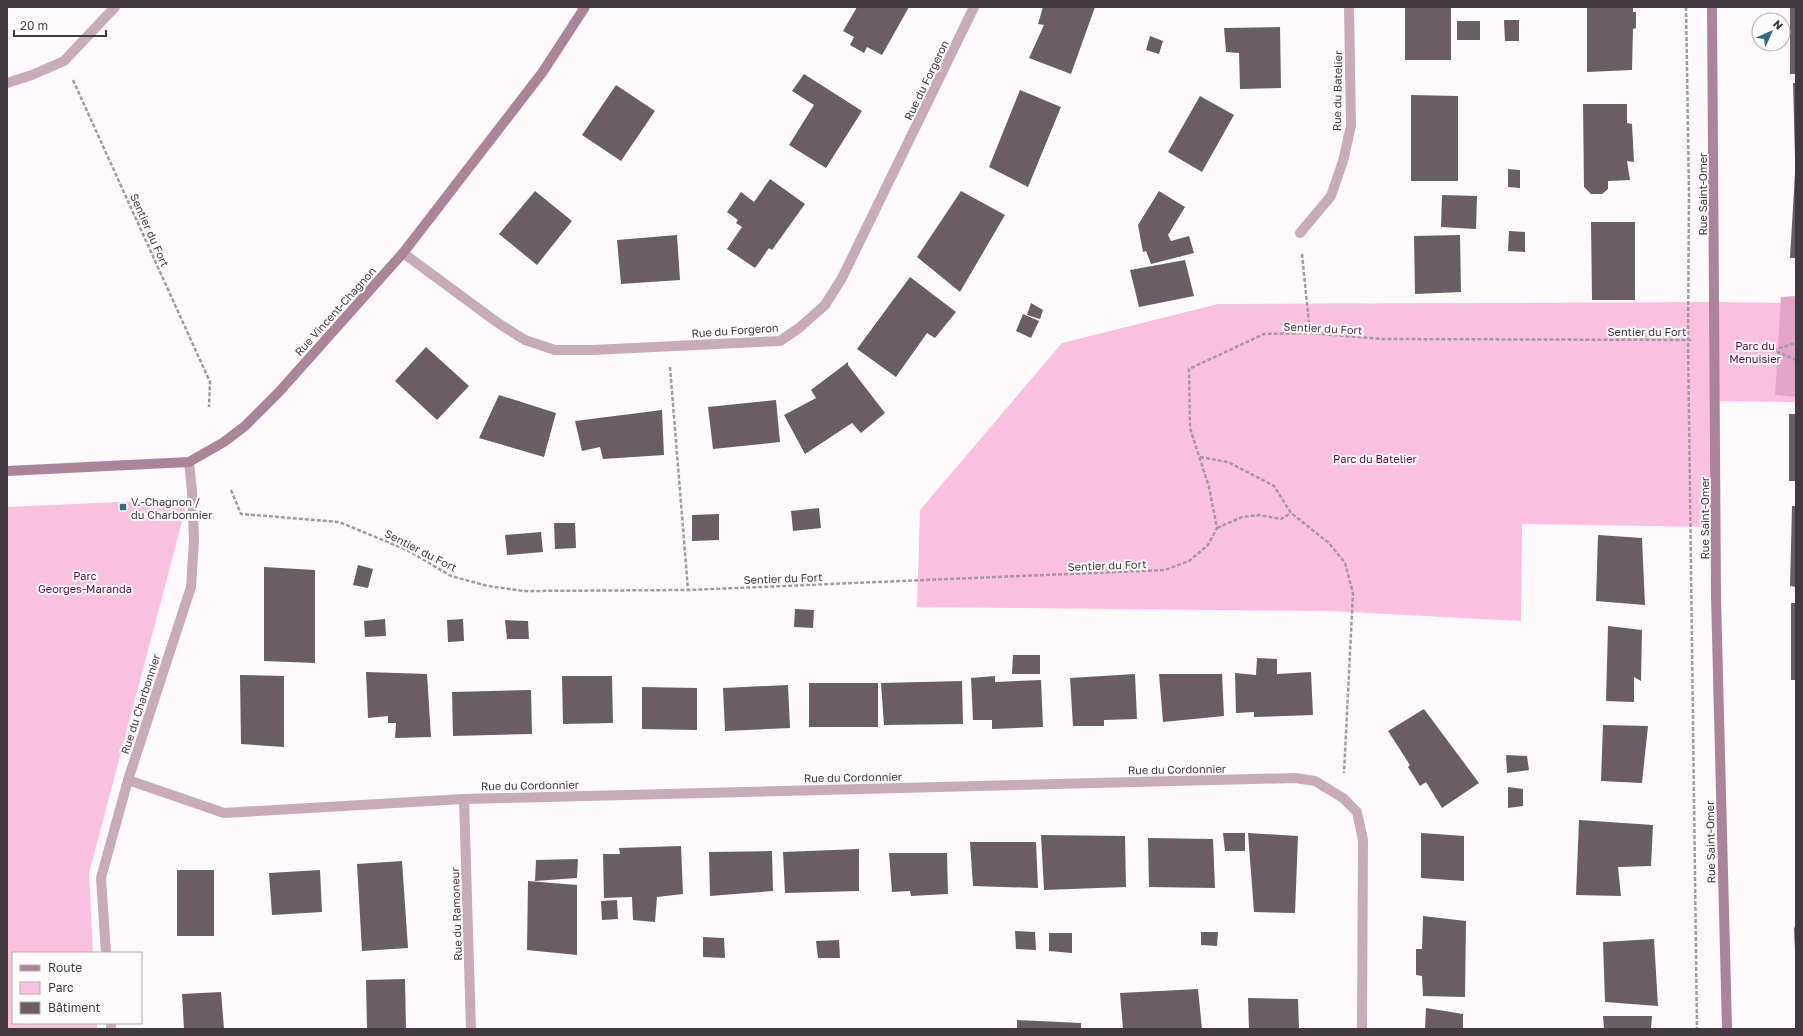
<svg xmlns="http://www.w3.org/2000/svg" width="1803" height="1036" viewBox="0 0 1803 1036" font-family="'Golos Text',sans-serif">
  <style>
    .green { fill: #fbc0e0 }
    .forest { fill: #e3a5c7 }
    .building { fill: #6b5d64 }
    .lines { fill: none; stroke-linecap: round; stroke-linejoin: round }
    .path { stroke: #a19b9e; stroke-width: 2.5; stroke-dasharray: 4 2; stroke-linecap: butt }
    .street { stroke: #c7abb9; stroke-width: 10 }
    .secondary { stroke: #ac8499; stroke-width: 10 }
    .poi-dot { fill: #2f6c82; stroke: #fefafc; stroke-width: 1.5 }
    .labels { text-anchor: middle; dominant-baseline: central; stroke-width: 4; stroke-linejoin: round; paint-order: stroke }
    .street-label { font-size: 11px; fill: #40393d; stroke: #fefafc }
    .park-label { font-size: 11px; fill: #560e3d; stroke: #fefafc }
    .poi-label { font-size: 11px; fill: #40393d; stroke: #fefafc; text-anchor: start }
  </style>
  <rect width="100%" height="100%" fill="#fefafc"/>
  <g class="green">
    <path d="M 1714,302 L 1796,303 L 1796,402 L 1715,401 L 1715,527 L 1522,524 L 1521,621 L 1331,611 L 917,607 L 920,510 L 1062,343 L 1218,304 Z"/>
    <path d="M 188,499 L 89,873 L 93,953 L 13,953 L 13,1023 L 97,1023 L 97,1029 L 7,1029 L 7,507 Z"/>
  </g>
  <path class="forest" d="M 1796,296 L 1796,397 L 1775,395 L 1781,297 Z"/>
  <g class="building">
    <path d="M 857,7 L 909,7 L 882,55 L 867,47 L 864,53 L 850,45 L 854,37 L 843,31 Z"/>
    <path d="M 1043,7 L 1095,7 L 1071,74 L 1029,58 L 1044,25 L 1038,24 Z"/>
    <rect x="1405" y="7" width="46" height="53"/>
    <path d="M 1587,7 L 1633,7 L 1633,12 L 1636,12 L 1636,28 L 1633,29 L 1632,70 L 1587,72 Z"/>
    <rect x="1790" y="7" width="6" height="67"/>
    <path d="M 1504,20 L 1519,20 L 1519,41 L 1505,41 Z"/>
    <rect x="1457" y="21" width="23" height="19"/>
    <path d="M 1280,27 L 1281,88 L 1240,89 L 1239,53 L 1226,52 L 1224,28 Z"/>
    <path d="M 1150,36 L 1163,41 L 1159,54 L 1146,50 Z"/>
    <path d="M 804,74 L 862,111 L 826,168 L 789,145 L 814,105 L 792,91 Z"/>
    <path d="M 1793,83 L 1796,83 L 1796,158 L 1795,158 Z"/>
    <path d="M 616,85 L 655,111 L 621,161 L 582,135 Z"/>
    <path d="M 1020,90 L 1061,107 L 1028,187 L 989,167 Z"/>
    <path d="M 1411,95 L 1458,96 L 1458,181 L 1411,181 Z"/>
    <path d="M 1200,96 L 1234,115 L 1202,172 L 1168,152 Z"/>
    <path d="M 1583,104 L 1627,104 L 1627,123 L 1632,124 L 1634,162 L 1627,161 L 1630,180 L 1608,181 L 1608,189 L 1602,194 L 1591,194 L 1584,187 Z"/>
    <path d="M 1508,169 L 1520,170 L 1520,188 L 1508,187 Z"/>
    <path d="M 1795,173 L 1796,173 L 1796,258 L 1790,258 Z"/>
    <path d="M 770,179 L 805,204 L 772,250 L 769,248 L 755,268 L 727,249 L 742,227 L 736,223 L 738,220 L 727,212 L 741,192 L 754,202 Z"/>
    <path d="M 535,191 L 572,221 L 537,265 L 499,234 Z"/>
    <path d="M 961,191 L 1005,215 L 960,292 L 917,257 Z"/>
    <path d="M 1159,191 L 1185,207 L 1168,235 L 1171,241 L 1189,236 L 1194,253 L 1151,264 L 1146,251 L 1143,252 L 1138,225 Z"/>
    <path d="M 1442,195 L 1477,196 L 1476,229 L 1441,227 Z"/>
    <path d="M 1591,222 L 1635,222 L 1635,300 L 1592,300 Z"/>
    <path d="M 1509,231 L 1525,232 L 1525,252 L 1508,251 Z"/>
    <path d="M 677,235 L 680,280 L 621,284 L 617,240 Z"/>
    <path d="M 1460,235 L 1461,292 L 1415,294 L 1414,236 Z"/>
    <path d="M 1185,260 L 1194,296 L 1139,307 L 1130,270 Z"/>
    <path d="M 910,277 L 956,312 L 935,338 L 927,333 L 896,377 L 857,349 Z"/>
    <path d="M 1031,303 L 1043,310 L 1040,319 L 1027,315 Z"/>
    <path d="M 1023,314 L 1039,321 L 1031,338 L 1016,331 Z"/>
    <path d="M 426,347 L 469,386 L 437,420 L 395,381 Z"/>
    <path d="M 848,362 L 848,365 L 885,413 L 861,433 L 852,423 L 805,454 L 784,415 L 816,398 L 811,390 Z"/>
    <path d="M 499,395 L 556,413 L 544,457 L 479,438 Z"/>
    <path d="M 776,400 L 780,442 L 713,449 L 708,407 Z"/>
    <path d="M 662,410 L 664,455 L 603,459 L 600,447 L 582,451 L 575,421 Z"/>
    <rect x="1789" y="414" width="7" height="67"/>
    <path d="M 1792,506 L 1796,506 L 1796,587 L 1790,586 Z"/>
    <path d="M 819,508 L 821,528 L 793,531 L 791,511 Z"/>
    <path d="M 719,514 L 719,540 L 692,541 L 692,515 Z"/>
    <path d="M 554,523 L 575,523 L 576,548 L 555,549 Z"/>
    <path d="M 541,532 L 543,552 L 507,555 L 505,535 Z"/>
    <path d="M 1598,535 L 1642,538 L 1645,605 L 1596,601 Z"/>
    <path d="M 358,565 L 373,569 L 368,588 L 353,585 Z"/>
    <path d="M 264,567 L 315,570 L 315,663 L 264,661 Z"/>
    <rect x="1791" y="603" width="5" height="77"/>
    <path d="M 795,609 L 814,610 L 813,628 L 794,627 Z"/>
    <path d="M 385,619 L 386,636 L 365,637 L 364,621 Z"/>
    <path d="M 463,619 L 464,641 L 448,642 L 447,620 Z"/>
    <path d="M 505,620 L 528,621 L 529,639 L 507,639 Z"/>
    <path d="M 1608,626 L 1642,630 L 1641,681 L 1634,677 L 1634,702 L 1606,701 Z"/>
    <path d="M 1013,655 L 1040,655 L 1040,674 L 1012,674 Z"/>
    <path d="M 1257,658 L 1277,659 L 1277,674 L 1311,672 L 1313,715 L 1254,717 L 1254,712 L 1236,713 L 1235,673 L 1256,675 Z"/>
    <path d="M 366,672 L 427,674 L 431,737 L 395,738 L 396,723 L 388,723 L 388,716 L 368,718 Z"/>
    <path d="M 1135,674 L 1137,719 L 1104,720 L 1104,726 L 1073,726 L 1070,678 Z"/>
    <path d="M 1159,674 L 1222,674 L 1224,716 L 1163,722 Z"/>
    <path d="M 240,675 L 284,676 L 284,747 L 241,744 Z"/>
    <path d="M 562,676 L 612,676 L 613,723 L 563,724 Z"/>
    <path d="M 995,676 L 995,682 L 1041,680 L 1043,727 L 992,729 L 992,720 L 973,720 L 971,678 Z"/>
    <path d="M 962,681 L 963,724 L 884,725 L 881,683 Z"/>
    <rect x="809" y="683" width="69" height="44"/>
    <path d="M 788,685 L 790,728 L 725,731 L 723,688 Z"/>
    <path d="M 642,687 L 697,688 L 697,730 L 642,729 Z"/>
    <path d="M 531,690 L 532,734 L 453,736 L 452,692 Z"/>
    <path d="M 1424,709 L 1479,783 L 1442,808 L 1426,782 L 1420,786 L 1408,767 L 1410,765 L 1388,731 Z"/>
    <path d="M 1603,725 L 1648,726 L 1642,783 L 1601,781 Z"/>
    <path d="M 1506,755 L 1527,756 L 1529,770 L 1507,773 Z"/>
    <path d="M 1508,787 L 1523,789 L 1523,806 L 1508,808 Z"/>
    <path d="M 1579,820 L 1653,825 L 1651,866 L 1618,867 L 1621,896 L 1576,895 Z"/>
    <path d="M 1223,833 L 1245,833 L 1245,851 L 1225,851 Z"/>
    <path d="M 1248,833 L 1298,836 L 1295,913 L 1254,912 Z"/>
    <path d="M 1421,833 L 1464,836 L 1464,881 L 1421,878 Z"/>
    <path d="M 1041,835 L 1125,836 L 1126,887 L 1044,890 Z"/>
    <path d="M 1148,838 L 1213,839 L 1215,888 L 1149,887 Z"/>
    <path d="M 970,842 L 1036,842 L 1038,888 L 973,886 Z"/>
    <path d="M 681,846 L 683,894 L 657,897 L 655,922 L 633,920 L 632,897 L 604,898 L 603,854 L 620,854 L 619,848 Z"/>
    <path d="M 859,849 L 859,891 L 785,893 L 783,852 Z"/>
    <path d="M 772,851 L 773,891 L 710,896 L 709,852 Z"/>
    <path d="M 889,853 L 947,853 L 948,894 L 911,896 L 910,891 L 892,892 Z"/>
    <path d="M 578,859 L 577,878 L 535,881 L 536,860 Z"/>
    <path d="M 402,861 L 408,948 L 362,951 L 357,864 Z"/>
    <rect x="177" y="870" width="37" height="66"/>
    <path d="M 320,870 L 322,912 L 272,915 L 269,873 Z"/>
    <path d="M 528,881 L 577,885 L 577,955 L 527,950 Z"/>
    <path d="M 617,900 L 618,919 L 602,920 L 601,901 Z"/>
    <path d="M 1423,916 L 1466,921 L 1465,997 L 1423,996 L 1422,976 L 1416,975 L 1416,949 L 1422,949 Z"/>
    <path d="M 1796,923 L 1796,950 L 1795,950 L 1794,929 Z"/>
    <path d="M 1015,931 L 1035,932 L 1036,950 L 1016,949 Z"/>
    <path d="M 1201,932 L 1218,932 L 1217,946 L 1201,945 Z"/>
    <path d="M 1049,933 L 1072,933 L 1072,953 L 1049,951 Z"/>
    <path d="M 703,937 L 724,938 L 725,958 L 703,957 Z"/>
    <path d="M 1654,939 L 1658,1006 L 1605,1002 L 1603,942 Z"/>
    <path d="M 839,940 L 840,958 L 818,958 L 816,941 Z"/>
    <path d="M 405,979 L 406,1029 L 367,1029 L 366,980 Z"/>
    <path d="M 1198,989 L 1202,1029 L 1123,1029 L 1120,993 Z"/>
    <path d="M 221,992 L 224,1029 L 184,1029 L 182,994 Z"/>
    <path d="M 1248,998 L 1298,999 L 1299,1029 L 1249,1029 Z"/>
    <path d="M 1426,1008 L 1463,1014 L 1463,1029 L 1425,1029 Z"/>
    <path d="M 1603,1016 L 1652,1016 L 1651,1029 L 1604,1029 Z"/>
    <path d="M 1017,1020 L 1081,1023 L 1081,1029 L 1017,1029 Z"/>
  </g>
  <g class="lines">
    <g class="path">
      <path d="M 1686,7 L 1689,194 L 1688,339 L 1697,1029"/>
      <path d="M 73,80 L 210,382 L 209,407"/>
      <path d="M 1302,254 L 1310,333"/>
      <path d="M 1735,345 L 1773,350 L 1796,360"/>
      <path d="M 1773,350 L 1796,343"/>
      <path d="M 670,367 L 688,590"/>
      <path d="M 1200,457 L 1228,462 L 1274,486 L 1291,513 L 1329,543 L 1345,563 L 1353,593 L 1344,773"/>
      <path d="M 231,490 L 241,514 L 339,522 L 407,550 L 451,576 L 488,586 L 523,591 L 688,590 L 1165,570 L 1189,561 L 1208,545 L 1217,528 L 1209,487 L 1190,428 L 1189,369 L 1264,334 L 1310,333 L 1381,339 L 1693,340"/>
      <path d="M 1217,528 L 1242,517 L 1259,515 L 1281,519 L 1291,513"/>
    </g>
    <g class="street">
      <path d="M 7,83 L 32,75 L 64,61 L 115,7"/>
      <path d="M 1300,233 L 1331,196 L 1343,161 L 1351,126 L 1349,7"/>
      <path d="M 403,253 L 498,323 L 525,340 L 555,350 L 592,350 L 780,341 L 799,328 L 825,305 L 842,278 L 974,7"/>
      <path d="M 128,780 L 224,813 L 464,799 L 1295,778 L 1315,781 L 1343,798 L 1357,812 L 1363,840 L 1362,1029"/>
      <path d="M 464,799 L 471,1029"/>
      <path d="M 106,953 L 101,878 L 128,780 L 191,587 L 194,540 L 192,491 L 189,462"/>
      <path d="M 111,1023 L 111,1029"/>
    </g>
    <g class="secondary">
      <path d="M 1712,7 L 1716,596 L 1727,1029"/>
      <path d="M 7,471 L 189,462 L 224,442 L 245,426 L 279,392 L 403,253 L 542,73 L 585,7"/>
    </g>
  </g>
  <rect class="poi-dot" x="119" y="503" width="8" height="8" rx="2"/>
  <g class="labels">
    <g class="street-label">
      <text transform="translate(926 80) rotate(-64)">Rue du Forgeron</text>
      <text transform="translate(1337 91) rotate(-89)">Rue du Batelier</text>
      <text transform="translate(1702 194) rotate(-90)">Rue Saint-Omer</text>
      <text transform="translate(150 230) rotate(66)">Sentier du Fort</text>
      <text transform="translate(335 311) rotate(-48)">Rue Vincent-Chagnon</text>
      <text transform="translate(1323 328) rotate(3)">Sentier du Fort</text>
      <text transform="translate(735 330) rotate(-4)">Rue du Forgeron</text>
      <text x="1647" y="331">Sentier du Fort</text>
      <text transform="translate(1704 518) rotate(-90)">Rue Saint-Omer</text>
      <text transform="translate(421 550) rotate(27)">Sentier du Fort</text>
      <text transform="translate(1107 565) rotate(-2)">Sentier du Fort</text>
      <text transform="translate(783 578) rotate(-2)">Sentier du Fort</text>
      <text transform="translate(140 704) rotate(-72)">Rue du Charbonnier</text>
      <text transform="translate(1177 769) rotate(-1)">Rue du Cordonnier</text>
      <text transform="translate(853 777) rotate(-1)">Rue du Cordonnier</text>
      <text transform="translate(530 785) rotate(-1)">Rue du Cordonnier</text>
      <text transform="translate(1710 842) rotate(-91)">Rue Saint-Omer</text>
      <text transform="translate(456 914) rotate(-92)">Rue du Ramoneur</text>
    </g>
    <g class="park-label">
      <text x="1755" y="345">Parc du<tspan x="1755" dy="13">Menuisier</tspan></text>
      <text x="1375" y="458">Parc du Batelier</text>
      <text x="85" y="575">Parc<tspan x="85" dy="13">Georges-Maranda</tspan></text>
    </g>
    <g class="poi-label">
      <text x="131" y="501">V.-Chagnon /<tspan x="131" dy="13">du Charbonnier</tspan></text>
    </g>
  </g>
  <rect width="1803" height="1036" fill="none" stroke="#40393d" stroke-width="16"/>
  <rect x="12" y="952" width="130" height="72" fill="#fefafc" stroke="#b2adb0"/>
  <rect x="20" y="965" width="20" height="6" fill="#ac8499" stroke="#b2adb0"/>
  <text x="48" y="972" font-size="12" fill="#40393d">Route</text>
  <rect x="20" y="982" width="20" height="12" fill="#fbc0e0" stroke="#b2adb0"/>
  <text x="48" y="992" font-size="12" fill="#40393d">Parc</text>
  <rect x="20" y="1002" width="20" height="12" fill="#6b5d64" stroke="#b2adb0"/>
  <text x="48" y="1012" font-size="12" fill="#40393d">Bâtiment</text>
  <g transform="translate(1771 32) rotate(45)"><circle r="19" fill="#fefafc" stroke="#b2adb0"/>
  <path d="M0-3L7 15L0 10L-7 15Z" fill="#2f6c82"/>
  <text y="-6" font-size="11" font-weight="bold" text-anchor="middle" fill="#40393d">N</text>
  </g>
  <path d="M14 30v6h92v-6" fill="none" stroke="#40393d" stroke-width="2"/>
  <text x="20" y="30" font-size="12" fill="#40393d" stroke="#fefafc" stroke-width="3" paint-order="stroke">20 m</text>
</svg>
